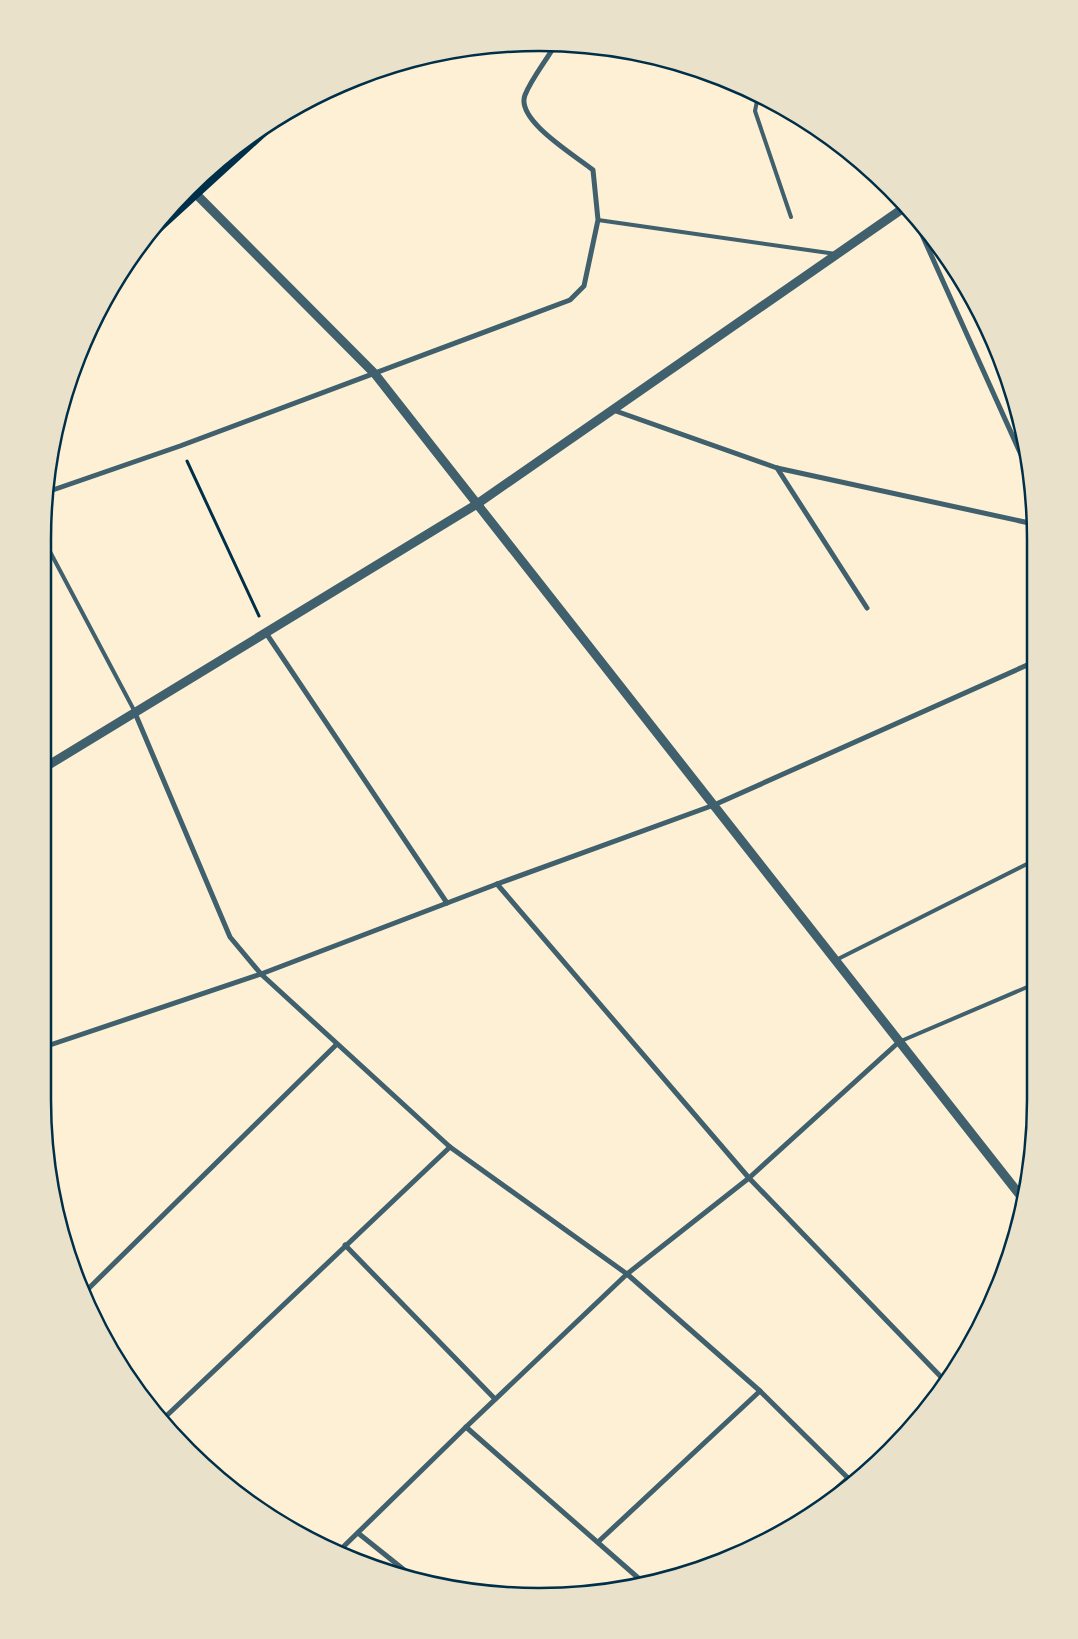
<svg xmlns="http://www.w3.org/2000/svg" width="1078" height="1639" viewBox="0 0 1078 1639" font-family="Cabin,sans-serif">
  <style>
    .lines { fill: none; stroke-linecap: round; stroke-linejoin: round }
    .path { stroke: #003049; stroke-width: 3 }
    .service { stroke: #3f606c; stroke-width: 4 }
    .minor { stroke: #3f606c; stroke-width: 5 }
    .tertiary { stroke: #3f606c; stroke-width: 9 }
    .primary { stroke: #003049; stroke-width: 12 }
    .rim { fill: none; stroke: #003049; stroke-width: 2.5 }
  </style>
  <rect width="100%" height="100%" fill="#fdf0d5"/>
  <g class="lines">
    <path class="path" d="M 187,461 L 259,616"/>
    <g class="service">
      <path d="M 758,96 L 755,111 L 791,217"/>
      <path d="M 598,220 L 836,254"/>
      <path d="M 47,546 L 135,712"/>
      <path d="M 836,960 L 1033,861"/>
      <path d="M 901,1041 L 1032,985"/>
    </g>
    <g class="minor">
      <path d="M 914,217 L 1028,470"/>
      <path d="M 613,410 L 777,468 L 1034,524"/>
      <path d="M 777,468 L 867,608"/>
      <path d="M 47,492 L 180,446 L 570,300 L 584,286 L 598,220 L 593,170 C 576,156 515,120 525,95 C 532,78 546,61 555,45"/>
      <path d="M 266,633 L 447,903"/>
      <path d="M 135,713 L 230,937 L 261,974 L 450,1147 L 627,1274 L 760,1391 L 853,1483"/>
      <path d="M 497,884 L 749,1178 L 944,1380"/>
      <path d="M 47,1046 L 261,974 L 497,884 L 714,805 L 1034,662"/>
      <path d="M 345,1245 L 495,1399"/>
      <path d="M 85,1292 L 337,1044"/>
      <path d="M 161,1421 L 450,1147"/>
      <path d="M 466,1427 L 644,1583"/>
      <path d="M 803,1520 L 848,1478"/>
      <path d="M 358,1533 L 418,1581"/>
      <path d="M 598,1542 L 760,1391"/>
      <path d="M 338,1552 L 466,1427 L 627,1274 L 749,1178 L 900,1041"/>
    </g>
    <g class="tertiary">
      <path d="M 195,193 L 375,374 L 1023,1199"/>
      <path d="M 47,766 L 477,504 L 905,207"/>
    </g>
    <path class="primary" d="M 153,231 L 268,126"/>
  </g>
  <path d="M0 0H1078V1639H0ZM539 51H539A488 488 0 0 1 1027 539V1100A488 488 0 0 1 539 1588H539A488 488 0 0 1 51 1100V539A488 488 0 0 1 539 51Z" fill="#e9e1ca" fill-rule="evenodd"/>
  <path class="rim" d="M539 51H539A488 488 0 0 1 1027 539V1100A488 488 0 0 1 539 1588H539A488 488 0 0 1 51 1100V539A488 488 0 0 1 539 51Z"/>
</svg>
